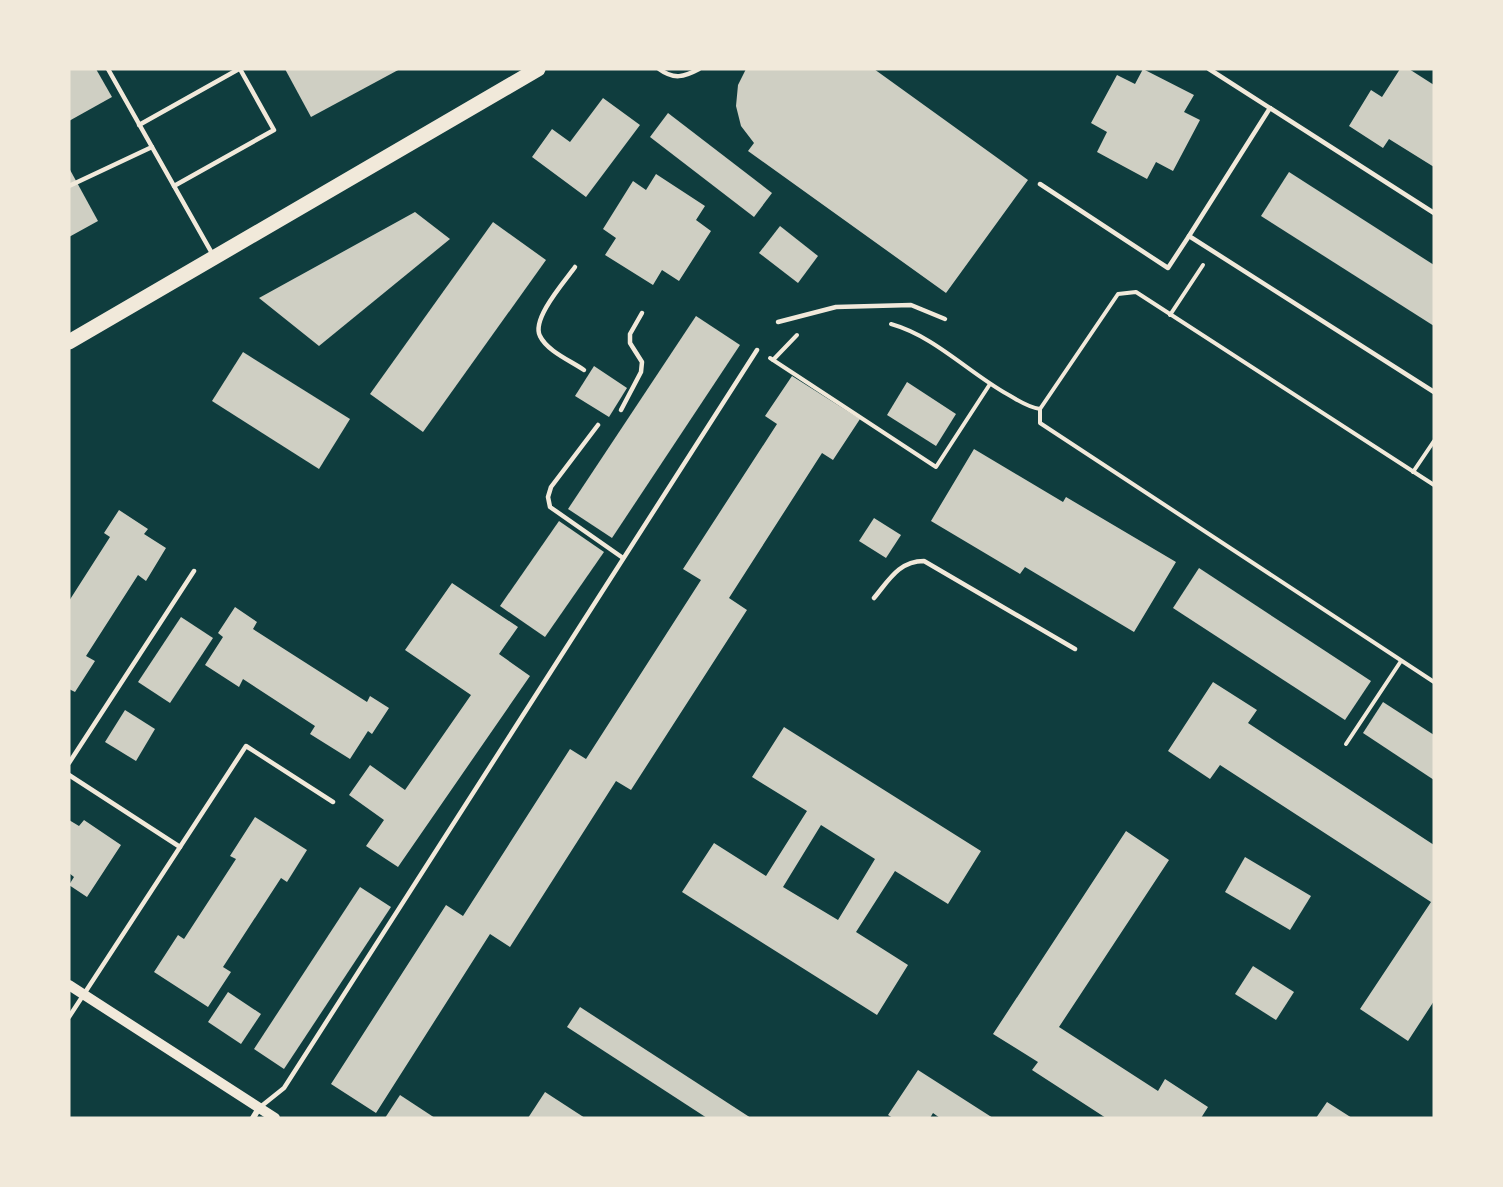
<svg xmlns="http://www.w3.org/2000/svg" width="1503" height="1187" viewBox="0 0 1503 1187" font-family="Karla,sans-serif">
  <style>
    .building { fill: #cfcfc3; fill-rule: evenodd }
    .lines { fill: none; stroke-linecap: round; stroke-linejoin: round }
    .path { stroke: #f1e9da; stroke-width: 4 }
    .service { stroke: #f1e9da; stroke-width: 4.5 }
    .minor { stroke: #f1e9da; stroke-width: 6 }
    .tertiary { stroke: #f1e9da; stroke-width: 10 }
    .primary { stroke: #f1e9da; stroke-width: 15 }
  </style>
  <rect width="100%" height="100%" fill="#0f3d3e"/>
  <g class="building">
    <path d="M 69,69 L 96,69 L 112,97 L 69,121 Z"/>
    <path d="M 285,69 L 400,69 L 311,117 Z"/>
    <path d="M 746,69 L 874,69 L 1028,180 L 946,293 L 748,151 L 754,143 L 741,126 L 736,106 L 738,85 Z"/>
    <path d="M 1143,69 L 1194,95 L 1184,112 L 1200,120 L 1173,171 L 1156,162 L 1147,179 L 1097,152 L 1107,132 L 1091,123 L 1117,75 L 1135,84 Z"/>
    <path d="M 1400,69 L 1409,69 L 1434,85 L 1434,167 L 1389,139 L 1383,148 L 1349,126 L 1371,90 L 1382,97 Z"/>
    <path d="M 603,98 L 640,125 L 586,197 L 532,157 L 552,129 L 570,142 Z"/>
    <path d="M 668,113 L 772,193 L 754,217 L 650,137 Z"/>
    <path d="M 69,168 L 98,221 L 69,237 Z"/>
    <path d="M 1289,172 L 1434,265 L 1434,326 L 1261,216 Z"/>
    <path d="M 656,174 L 705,206 L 696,220 L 711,231 L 679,281 L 662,270 L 653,285 L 605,255 L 616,238 L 603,229 L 633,181 L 646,190 Z"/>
    <path d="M 415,212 L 450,239 L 319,346 L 259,298 Z"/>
    <path d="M 493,222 L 546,260 L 423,432 L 370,394 Z"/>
    <path d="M 780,226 L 818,256 L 798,283 L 759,253 Z"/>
    <path d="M 696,316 L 740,345 L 612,538 L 568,509 Z"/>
    <path d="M 243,352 L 350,419 L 319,469 L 212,401 Z"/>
    <path d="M 594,366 L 627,388 L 609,417 L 575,396 Z"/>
    <path d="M 792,376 L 860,419 L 833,460 L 822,453 L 729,598 L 747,610 L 631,790 L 616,781 L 510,947 L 490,934 L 376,1113 L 331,1084 L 446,905 L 463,916 L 570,749 L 586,759 L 701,580 L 683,569 L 777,424 L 765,416 Z"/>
    <path d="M 907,382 L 956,414 L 936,446 L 887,415 Z"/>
    <path d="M 974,449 L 1063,502 L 1066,497 L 1176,562 L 1134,632 L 1025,567 L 1020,574 L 931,521 Z"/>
    <path d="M 119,510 L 148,529 L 144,534 L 166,548 L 146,581 L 138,575 L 86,656 L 95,661 L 75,692 L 69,689 L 69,601 L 110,537 L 104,533 Z"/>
    <path d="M 874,518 L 901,535 L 886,558 L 859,541 Z"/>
    <path d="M 559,521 L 604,552 L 545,637 L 500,606 Z"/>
    <path d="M 1199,568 L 1371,681 L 1345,720 L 1173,608 Z"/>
    <path d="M 452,583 L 518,627 L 499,654 L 530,676 L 398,867 L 366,846 L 384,820 L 349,795 L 370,765 L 405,790 L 471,695 L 405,650 Z"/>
    <path d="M 235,607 L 257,622 L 253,629 L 367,702 L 370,696 L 389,708 L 372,734 L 368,731 L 350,759 L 310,734 L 315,726 L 243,679 L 239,687 L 205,665 L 223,637 L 218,633 Z"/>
    <path d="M 181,617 L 213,638 L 170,703 L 138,682 Z"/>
    <path d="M 1213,682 L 1257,710 L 1248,723 L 1434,845 L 1434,1001 L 1408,1041 L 1360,1009 L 1431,902 L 1220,765 L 1210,779 L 1168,751 Z"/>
    <path d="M 1383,702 L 1434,735 L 1434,780 L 1363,733 Z"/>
    <path d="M 125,710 L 155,729 L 136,761 L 105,742 Z"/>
    <path d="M 784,727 L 981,851 L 948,904 L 895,871 L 856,932 L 908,965 L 877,1015 L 682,892 L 714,843 L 766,876 L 807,811 L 752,777 ZM 821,825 L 875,859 L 838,920 L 783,887 Z"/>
    <path d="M 255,817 L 307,850 L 287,882 L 281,878 L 223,967 L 231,972 L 208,1007 L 154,972 L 178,935 L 184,939 L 236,859 L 230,856 Z"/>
    <path d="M 69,820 L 79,826 L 84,820 L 121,845 L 87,897 L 69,885 L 74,877 L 69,873 Z"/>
    <path d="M 1126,831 L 1169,860 L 1059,1027 L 1158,1091 L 1165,1079 L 1208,1107 L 1201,1118 L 1106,1118 L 1032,1070 L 1038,1062 L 993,1034 Z"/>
    <path d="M 1245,857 L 1311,896 L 1290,930 L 1225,892 Z"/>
    <path d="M 360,887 L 391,907 L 284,1069 L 254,1049 Z"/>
    <path d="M 1253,966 L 1294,992 L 1276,1020 L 1235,994 Z"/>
    <path d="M 228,992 L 261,1014 L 241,1044 L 208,1022 Z"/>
    <path d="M 580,1007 L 751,1118 L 707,1118 L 567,1027 Z"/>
    <path d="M 918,1070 L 993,1118 L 940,1118 L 933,1113 L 930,1118 L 893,1118 L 888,1115 Z"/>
    <path d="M 545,1092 L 585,1118 L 528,1118 Z"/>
    <path d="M 400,1095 L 435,1118 L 385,1118 Z"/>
    <path d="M 1327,1102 L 1352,1118 L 1316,1118 Z"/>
  </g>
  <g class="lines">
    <g class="path">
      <path d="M 1170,315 L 1203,265"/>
      <path d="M 891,324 C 934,336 968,372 1007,394 C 1018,400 1027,407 1040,409"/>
      <path d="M 770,358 L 936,467 L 990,384"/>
      <path d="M 773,360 L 797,335"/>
      <path d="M 1413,472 L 1434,441"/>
      <path d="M 1434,485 L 1136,292 L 1118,294 L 1040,409 L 1040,423 L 1434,682"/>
      <path d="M 1346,744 L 1401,661"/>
    </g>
    <g class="service">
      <path d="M 108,69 L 213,255"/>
      <path d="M 659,69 C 674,80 684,77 699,69"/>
      <path d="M 1209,69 L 1434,213"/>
      <path d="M 1270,108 L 1189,236 L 1434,392"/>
      <path d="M 139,125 L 239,69"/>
      <path d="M 1040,184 L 1168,268 L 1189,236"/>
      <path d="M 69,186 L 152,147"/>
      <path d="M 174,186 L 274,130 L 240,69"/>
      <path d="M 575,267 C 565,281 531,319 540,336 C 547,351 571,361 584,370"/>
      <path d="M 778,322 L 836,307 L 911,305 L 945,319"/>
      <path d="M 621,410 L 641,372 L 642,362 L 630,343 L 630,334 L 642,313"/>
      <path d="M 598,425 L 551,487 L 548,497 L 550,507 L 623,558"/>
      <path d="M 874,598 C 889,580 899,561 924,561 L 1075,649"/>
      <path d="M 69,763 L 194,571"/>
      <path d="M 69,775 L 180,847 L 246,746 L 333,802"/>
      <path d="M 69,1017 L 180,847"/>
      <path d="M 259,1108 L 284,1088 L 757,350"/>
    </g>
    <path class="minor" d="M 253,1118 L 259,1108"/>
    <path class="tertiary" d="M 69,985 L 275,1118"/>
    <path class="primary" d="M 69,342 L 538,69"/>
  </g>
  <rect width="1503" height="1187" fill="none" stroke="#f1e9da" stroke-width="141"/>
</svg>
